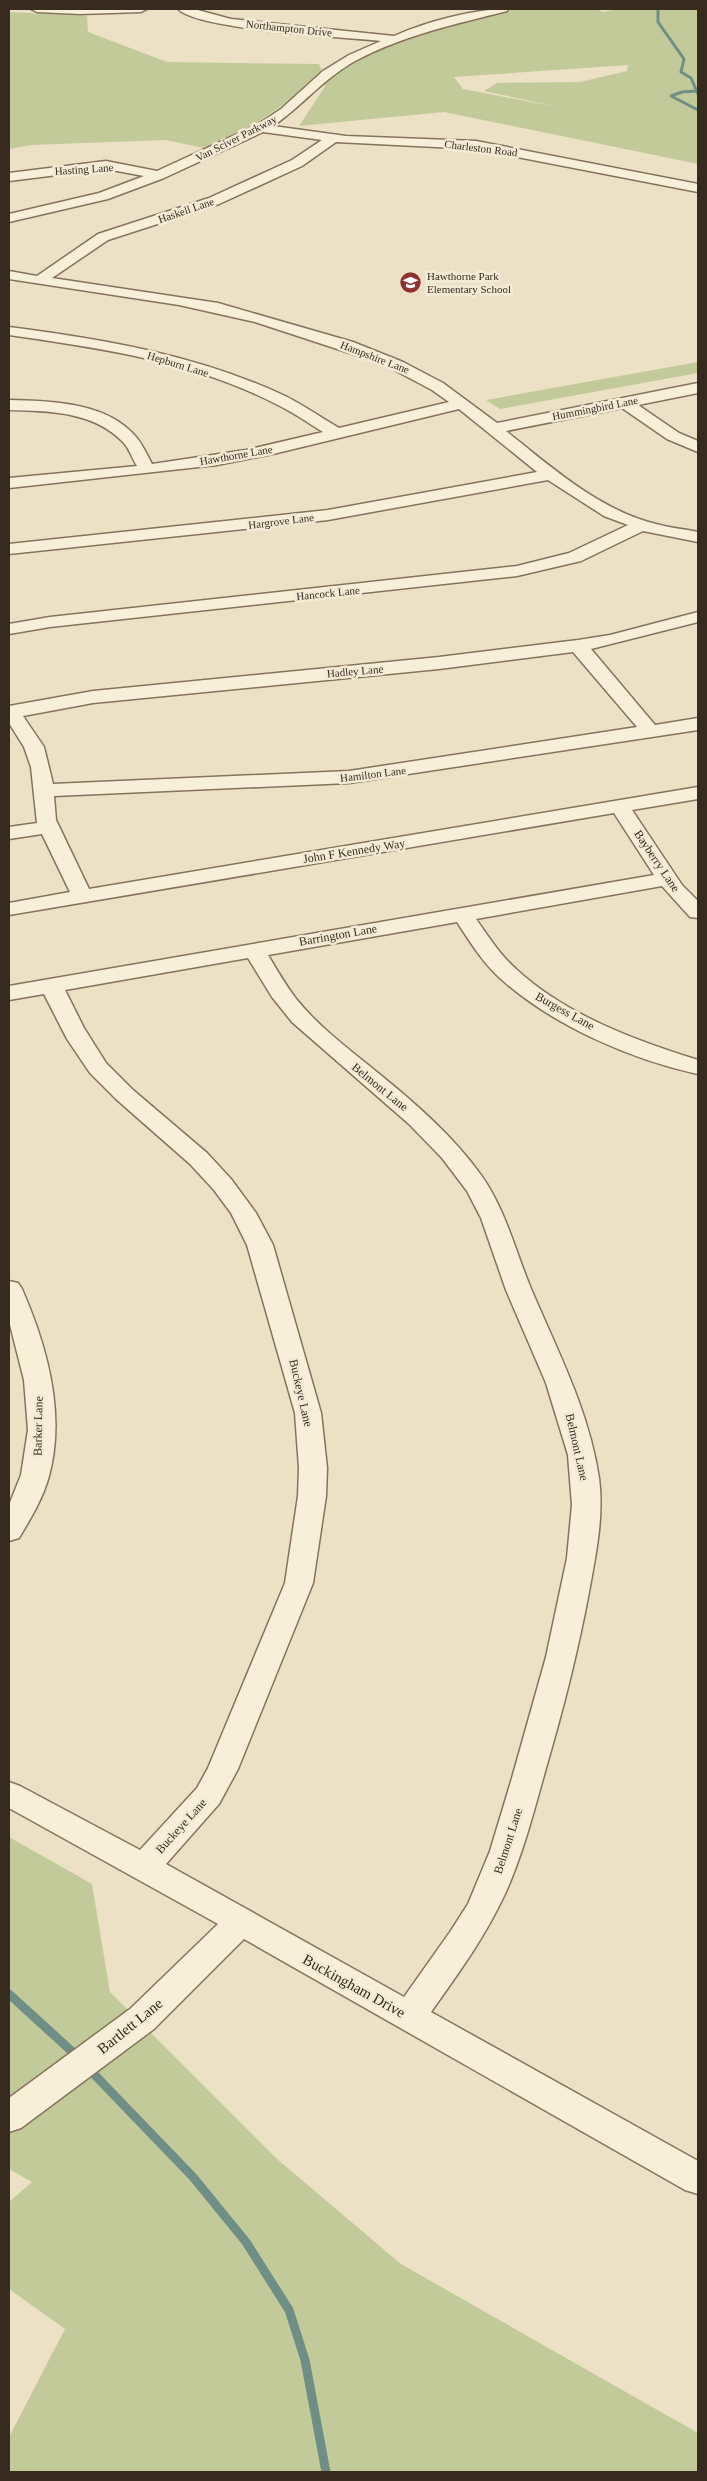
<svg xmlns="http://www.w3.org/2000/svg" width="707" height="2481" viewBox="0 0 707 2481" font-family="'Times New Roman',serif">
  <style>
    .green { fill: #c3ca9a; fill-rule: evenodd }
    .lines { fill: none; stroke-linecap: round; stroke-linejoin: round }
    .stream-far1 { stroke: #6e8e86; stroke-width: 3 }
    .stream { stroke: #6e8e86; stroke-width: 9 }
    .minor-casing { stroke: #86735c; stroke-width: 3 }
    .minor { fill: #f7efd8; fill-rule: evenodd }
    .labels { text-anchor: middle; dominant-baseline: central; stroke-width: 5; stroke-linejoin: round; paint-order: stroke }
    .far-street-label { font-size: 11px; fill: #372b1f; stroke: #f4ebd5 }
    .far-poi-label { font-size: 11px; fill: #372b1f; stroke: #f4ebd5; text-anchor: start }
    .street-label { font-size: 12px; fill: #372b1f; stroke: #f4ebd5 }
    .near-street-label { font-size: 15px; fill: #372b1f; stroke: #f4ebd5 }
  </style>
  <rect width="100%" height="100%" fill="#ece1c5"/>
  <g class="green">
    <path d="M 507,9 L 596,9 L 604,12 L 615,9 L 698,9 L 698,164 L 444,112 L 299,126 L 326,85 L 314,86 L 395,37 ZM 628,65 L 627,71 L 580,82 L 497,83 L 484,91 L 558,107 L 463,89 L 454,77 Z"/>
    <path d="M 9,12 L 87,16 L 88,32 L 167,62 L 319,64 L 322,71 L 287,102 L 252,126 L 204,148 L 165,140 L 32,145 L 9,149 Z"/>
    <path d="M 698,362 L 698,373 L 500,409 L 486,400 Z"/>
    <path d="M 9,1837 L 92,1884 L 110,1992 L 277,2159 L 401,2264 L 698,2433 L 698,2472 L 9,2472 L 9,2437 L 65,2329 L 9,2289 L 9,2202 L 32,2182 L 9,2169 Z"/>
  </g>
  <g class="lines">
    <g class="stream-far1">
      <path d="M 658,9 L 658,22 L 684,59 L 681,72 L 691,78 L 698,94"/>
      <path d="M 696,91 L 682,92 L 671,96 L 698,110"/>
    </g>
    <g class="stream">
      <path d="M 9,1994 L 78,2057"/>
      <path d="M 88,2068 L 193,2177 L 246,2242 L 289,2310 L 305,2360 L 326,2472"/>
    </g>
    <defs>
      <g id="minor">
        <path d="M 31,9 L 147,9 L 141,12 L 80,14 L 37,12 Z"/>
        <path d="M 178,9 L 194,9 L 231,19 L 394,36 C 426,22 473,9 508,9 L 507,11 C 456,24 404,35 357,60 C 325,77 302,106 273,126 L 346,136 L 476,141 L 698,184 L 698,192 L 476,149 L 336,142 L 302,166 L 219,204 L 108,240 L 52,278 L 218,303 L 353,342 L 403,362 L 443,383 L 497,423 L 698,383 L 698,393 L 638,405 L 679,433 L 698,441 L 698,452 L 667,439 L 622,408 L 506,431 C 551,467 599,510 656,524 C 670,528 684,529 698,532 L 698,542 L 643,531 L 581,561 L 517,576 L 50,627 L 9,634 L 9,624 L 50,617 L 517,566 L 569,553 L 628,525 L 604,516 L 548,480 L 328,520 L 9,554 L 9,544 L 328,510 L 537,472 L 459,409 L 273,454 L 217,465 L 9,488 L 9,478 L 137,466 C 132,458 129,448 123,442 C 93,411 48,411 9,410 L 9,400 C 51,401 107,402 136,437 C 143,445 147,455 152,464 L 246,450 L 323,432 C 307,422 291,411 274,403 C 192,361 99,348 9,335 L 9,327 C 103,339 196,355 283,395 C 302,404 320,417 339,428 L 449,402 L 432,390 L 383,364 L 255,322 L 179,305 L 9,279 L 9,271 L 37,276 L 98,234 L 209,198 L 292,160 L 322,140 L 263,132 L 164,178 L 108,199 L 9,222 L 9,214 L 99,193 L 144,176 L 106,169 L 9,181 L 9,173 L 106,161 L 157,171 L 257,125 L 281,109 L 323,71 L 349,55 L 381,41 C 346,37 198,30 178,9 Z"/>
        <path d="M 698,612 L 698,622 L 591,649 L 655,725 L 698,718 L 698,730 L 349,783 L 54,796 L 56,820 L 89,889 L 698,787 L 698,799 L 632,810 L 682,885 L 698,901 L 698,918 L 690,917 L 662,886 L 476,919 C 488,936 500,955 516,969 C 566,1015 634,1040 698,1060 L 698,1074 C 632,1060 552,1025 501,979 C 483,963 470,942 457,922 L 268,955 C 277,970 286,986 297,1000 C 320,1028 350,1050 378,1073 C 415,1103 453,1136 481,1175 C 506,1210 515,1251 532,1291 C 558,1352 589,1411 599,1478 C 604,1516 596,1554 589,1592 C 578,1651 563,1710 546,1768 C 534,1811 523,1854 505,1894 C 485,1937 458,1974 431,2012 L 698,2161 L 698,2194 L 685,2190 L 244,1939 L 154,2029 L 21,2128 L 9,2132 L 9,2098 L 130,2009 L 218,1924 L 9,1808 L 9,1782 L 20,1786 L 140,1850 L 197,1788 L 208,1768 L 285,1583 L 298,1496 L 299,1468 L 295,1413 L 247,1245 L 231,1213 L 214,1190 L 190,1164 L 116,1099 L 90,1073 L 67,1039 L 44,994 L 9,1000 L 9,986 L 654,875 L 614,813 L 9,915 L 9,903 L 70,892 L 42,834 L 9,839 L 9,827 L 37,823 L 31,767 L 24,747 L 9,723 L 9,706 L 93,691 L 439,657 L 578,640 L 610,635 ZM 573,652 L 637,727 L 349,771 L 53,784 L 44,747 L 23,716 L 93,703 L 439,669 ZM 248,958 L 272,997 L 292,1022 L 409,1124 L 442,1158 L 467,1191 L 481,1218 L 506,1290 L 546,1383 L 568,1455 L 572,1505 L 567,1558 L 546,1657 L 512,1778 L 490,1851 L 468,1904 L 450,1932 L 404,1997 L 166,1864 L 219,1804 L 238,1769 L 313,1583 L 326,1496 L 327,1468 L 321,1413 L 273,1245 L 256,1213 L 231,1179 L 207,1153 L 133,1090 L 106,1063 L 84,1028 L 65,990 Z"/>
        <path d="M 9,1281 L 18,1283 L 22,1289 C 47,1346 66,1414 49,1476 C 43,1498 31,1518 19,1538 L 9,1541 L 9,1505 L 21,1475 L 28,1430 L 24,1380 L 9,1321 Z"/>
      </g>
    </defs>
    <use href="#minor" class="minor-casing"/>
    <use href="#minor" class="minor"/>
  </g>
  <defs>
    <symbol id="school-disc" viewBox="-11 -11 22 22"><circle r="9.5" fill="#92302f" stroke="#f4ebd5"/><path d="M0-5L7-2L0 1L-7-2ZM-4 1L0 2.5L4 1V4Q0 6-4 4Z" fill="#fff"/></symbol>
  </defs>
  <g fill-rule="evenodd">
    <use href="#school-disc" x="398" y="270" width="25" height="25"/>
  </g>
  <g class="labels">
    <g class="far-street-label">
      <text transform="translate(289 28) rotate(6)">Northampton Drive</text>
      <text transform="translate(236 138) rotate(-27)">Van Sciver Parkway</text>
      <text transform="translate(481 148) rotate(7)">Charleston Road</text>
      <text transform="translate(84 169) rotate(-4)">Hasting Lane</text>
      <text transform="translate(186 210) rotate(-19)">Haskell Lane</text>
      <text transform="translate(375 357) rotate(21)">Hampshire Lane</text>
      <text transform="translate(178 364) rotate(17)">Hepburn Lane</text>
      <text transform="translate(595 408) rotate(-11)">Hummingbird Lane</text>
      <text transform="translate(236 455) rotate(-10)">Hawthorne Lane</text>
      <text transform="translate(281 521) rotate(-7)">Hargrove Lane</text>
      <text transform="translate(328 593) rotate(-6)">Hancock Lane</text>
      <text transform="translate(355 671) rotate(-5)">Hadley Lane</text>
      <text transform="translate(373 774) rotate(-7)">Hamilton Lane</text>
    </g>
    <g class="far-poi-label">
      <text x="427" y="276">Hawthorne Park<tspan x="427" dy="13">Elementary School</tspan></text>
    </g>
    <g class="street-label">
      <text transform="translate(354 851) rotate(-9)">John F Kennedy Way</text>
      <text transform="translate(657 861) rotate(56)">Bayberry Lane</text>
      <text transform="translate(338 935) rotate(-10)">Barrington Lane</text>
      <text transform="translate(565 1011) rotate(29)">Burgess Lane</text>
      <text transform="translate(380 1087) rotate(39)">Belmont Lane</text>
      <text transform="translate(301 1393) rotate(77)">Buckeye Lane</text>
      <text transform="translate(38 1426) rotate(-89)">Barker Lane</text>
      <text transform="translate(577 1447) rotate(77)">Belmont Lane</text>
      <text transform="translate(181 1826) rotate(-48)">Buckeye Lane</text>
      <text transform="translate(508 1841) rotate(-72)">Belmont Lane</text>
    </g>
    <g class="near-street-label">
      <text transform="translate(354 1986) rotate(29)">Buckingham Drive</text>
      <text transform="translate(130 2026) rotate(-39)">Bartlett Lane</text>
    </g>
  </g>
  <rect width="707" height="2481" fill="none" stroke="#372b1f" stroke-width="20"/>
</svg>
